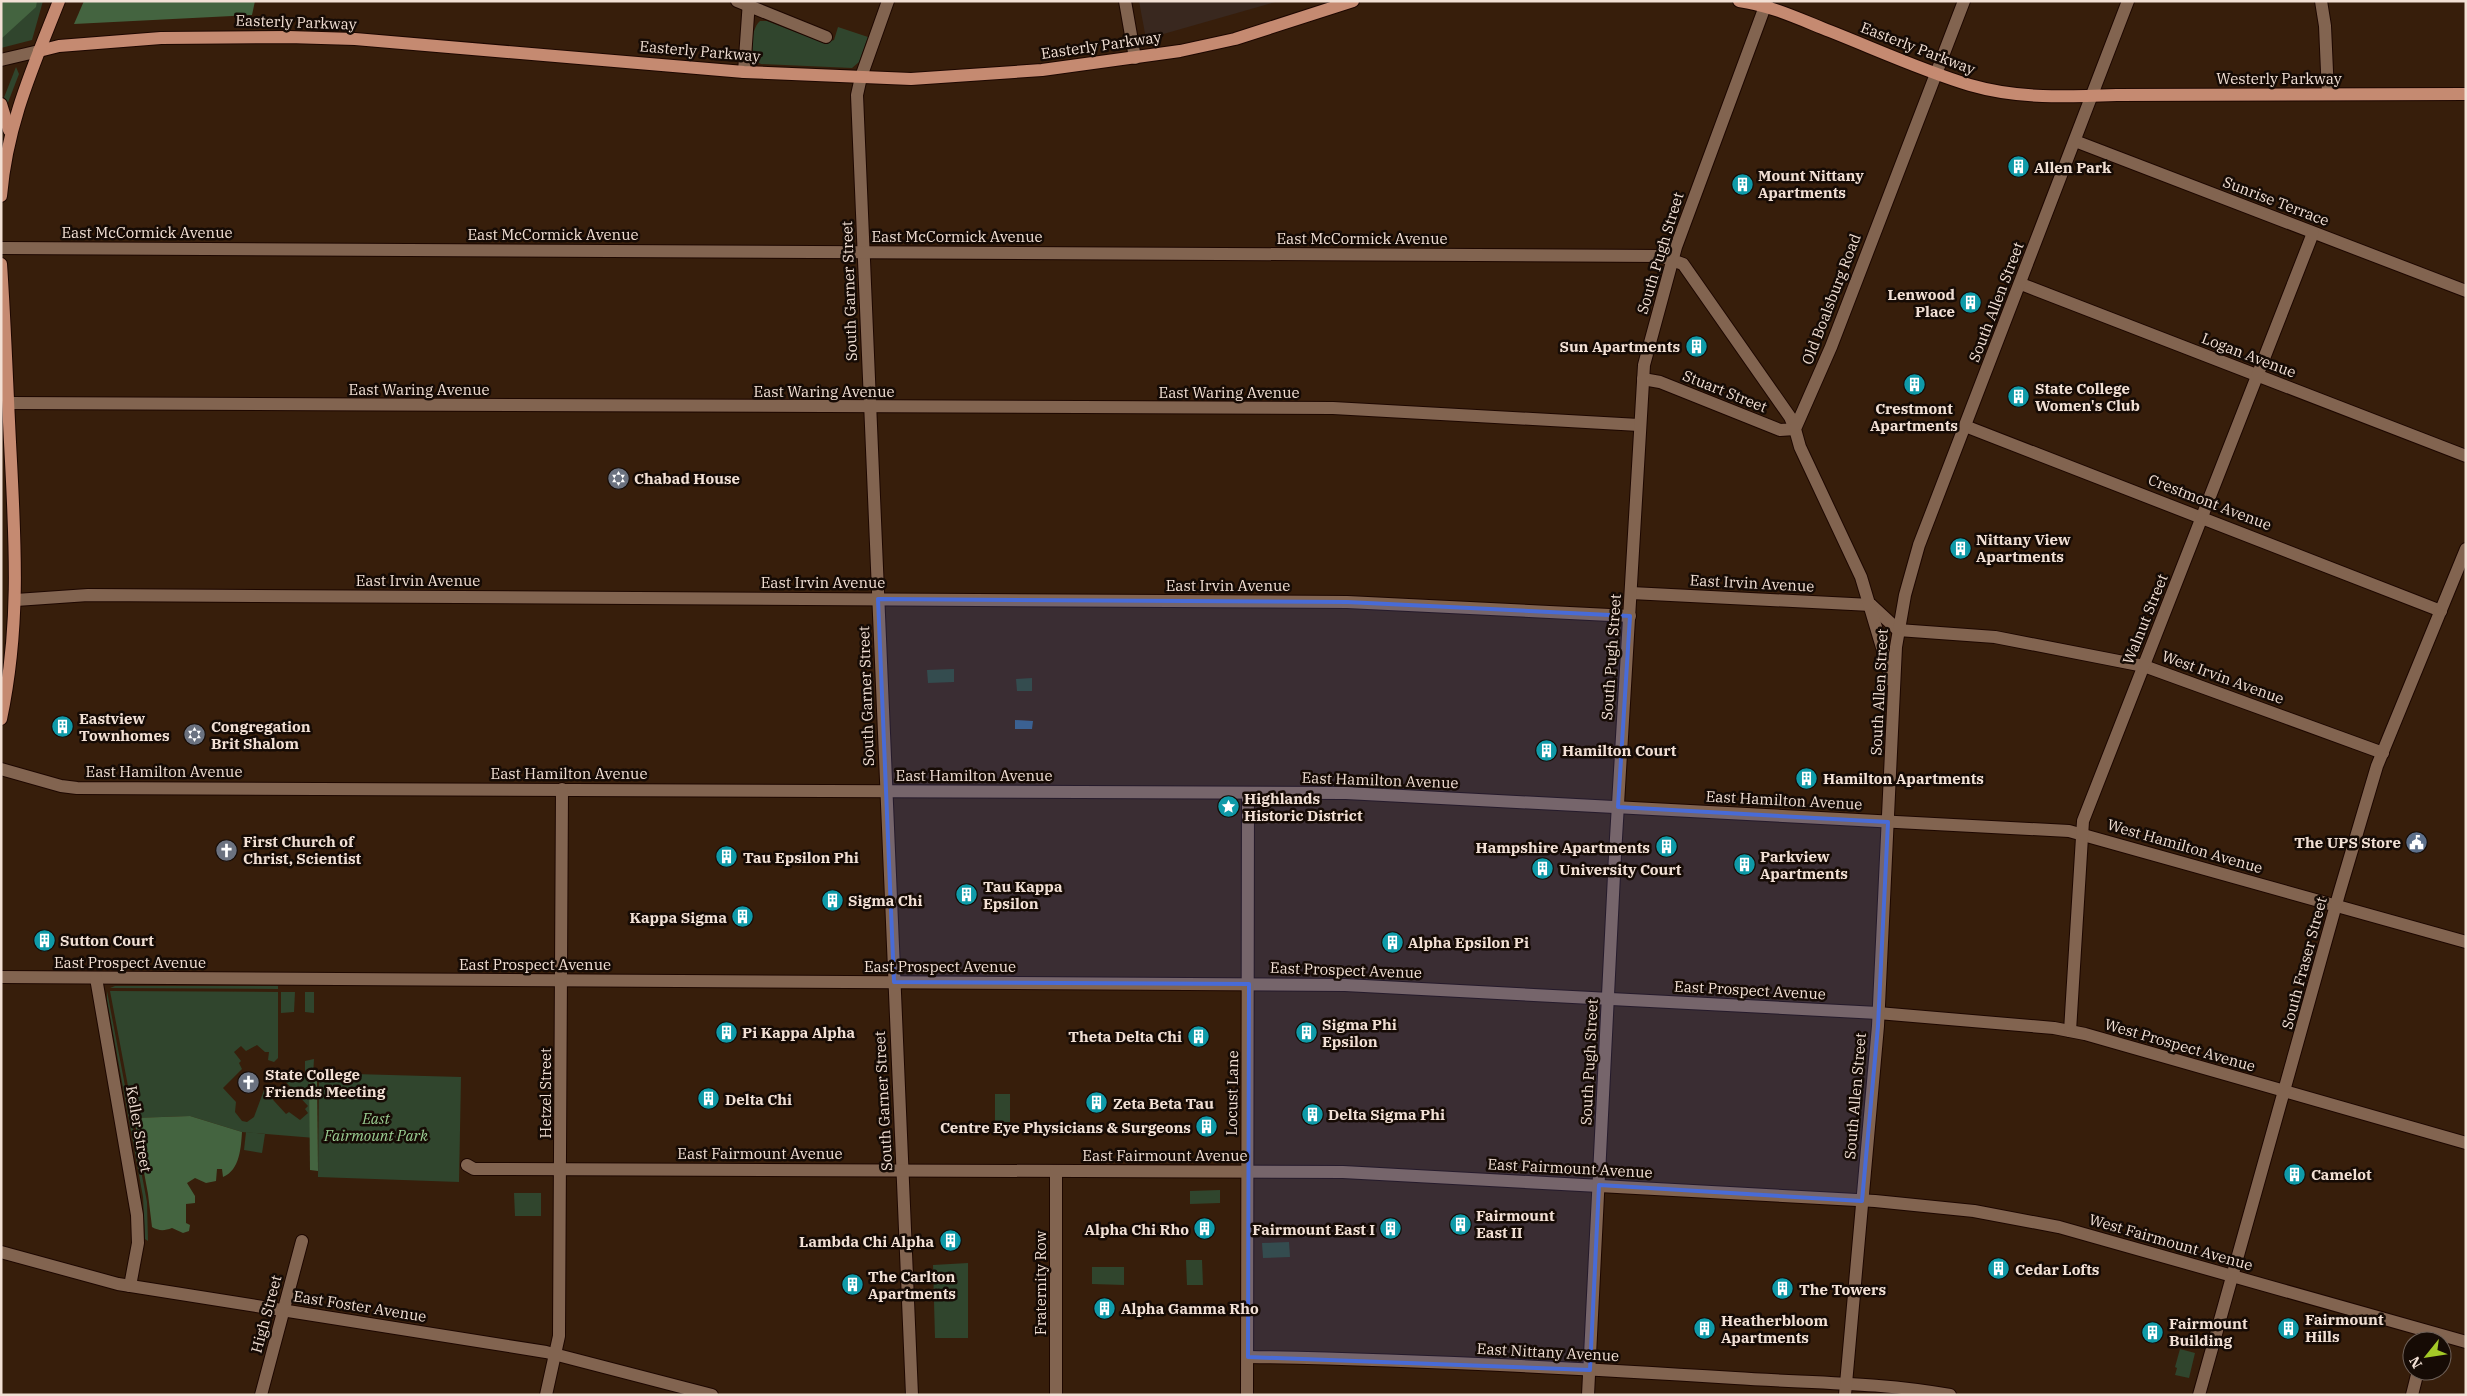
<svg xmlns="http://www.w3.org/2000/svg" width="2467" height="1396" viewBox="0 0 2467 1396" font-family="'IBM Plex Serif',serif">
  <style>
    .education { fill: #39281f }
    .green { fill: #30452d }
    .forest { fill: #446440 }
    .water { fill: #396081 }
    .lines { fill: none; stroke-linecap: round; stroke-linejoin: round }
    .minor-casing { stroke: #1d0700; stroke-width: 14 }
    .major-casing { stroke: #1d0700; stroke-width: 14 }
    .minor { stroke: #826450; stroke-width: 12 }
    .major { stroke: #c58a71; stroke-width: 12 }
    .marked { fill: #486bd7; fill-opacity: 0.2; stroke: #486bd7; stroke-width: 4; stroke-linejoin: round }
    .labels { text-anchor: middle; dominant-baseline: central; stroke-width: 5; stroke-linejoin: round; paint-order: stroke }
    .street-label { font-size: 15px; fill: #f2e0d5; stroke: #160b05 }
    .poi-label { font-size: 15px; font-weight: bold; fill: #f2e0d5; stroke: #160b05; text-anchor: start }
    .park-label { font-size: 15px; font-style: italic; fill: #9cd094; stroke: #160b05 }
  </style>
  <rect width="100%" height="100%" fill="#371e0b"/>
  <path class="education" d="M 1139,1 L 1279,1 L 1146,39 Z"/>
  <g class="green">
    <path d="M 1,1 L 43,1 L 32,40 L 1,48 Z"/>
    <path d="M 760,21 L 767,21 L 824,43 L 834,40 L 838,27 L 868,37 L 859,62 L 852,68 L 761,64 L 754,60 C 751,49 751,29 760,21 Z"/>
    <path d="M 16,67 L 19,74 L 7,105 L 3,100 Z"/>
    <path d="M 954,669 L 954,682 L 928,683 L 927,670 Z"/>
    <path d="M 1032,678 L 1032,691 L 1017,691 L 1016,679 Z"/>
    <path d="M 115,986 L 278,986 L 278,989 L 110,988 Z"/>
    <path d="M 107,991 L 147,1202 L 148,1241 L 145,1239 L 143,1197 L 107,1000 Z"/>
    <path d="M 110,991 L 278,992 L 278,1058 L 274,1062 L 268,1060 L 269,1052 L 265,1052 L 257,1045 L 246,1051 L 241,1046 L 234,1052 L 241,1061 L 239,1063 L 242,1069 L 223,1088 L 236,1102 L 235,1112 L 242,1121 L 247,1122 L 254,1117 L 264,1090 L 286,1114 L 289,1112 L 300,1120 L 308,1113 L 305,1109 L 308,1106 L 282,1078 L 291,1076 L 292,1080 L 297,1080 L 297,1074 L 305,1074 L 305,1061 L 314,1059 L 313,1077 L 317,1078 L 315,1138 L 242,1132 L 190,1116 L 134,1118 Z"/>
    <path d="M 281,992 L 295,992 L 294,1012 L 281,1013 Z"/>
    <path d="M 305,992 L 314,992 L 314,1013 L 305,1012 Z"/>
    <path d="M 319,1073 L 461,1077 L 459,1182 L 318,1177 Z"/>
    <rect x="995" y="1094" width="15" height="28"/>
    <path d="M 246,1132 L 265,1134 L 262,1153 L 244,1150 Z"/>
    <path d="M 1220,1190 L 1220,1203 L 1190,1204 L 1190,1191 Z"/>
    <path d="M 514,1193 L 541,1193 L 541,1216 L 515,1216 Z"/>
    <path d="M 1289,1242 L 1290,1257 L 1263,1258 L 1262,1243 Z"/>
    <path d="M 1202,1260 L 1203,1285 L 1187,1285 L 1186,1260 Z"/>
    <path d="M 968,1263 L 968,1338 L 935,1338 L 933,1265 Z"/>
    <path d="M 1092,1267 L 1124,1267 L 1124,1285 L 1092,1284 Z"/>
    <path d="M 2180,1349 L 2195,1353 L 2189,1378 L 2175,1375 L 2177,1368 L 2175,1367 Z"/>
  </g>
  <g class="forest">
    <path d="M 1,1 L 37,1 L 36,7 L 1,39 Z"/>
    <path d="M 84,1 L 255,1 L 252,15 L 74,24 Z"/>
    <path d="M 317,1078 L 318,1171 L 310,1170 L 309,1079 Z"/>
    <path d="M 190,1116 L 242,1132 C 241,1147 240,1170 223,1177 L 222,1169 L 217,1169 L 216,1181 L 206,1183 L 195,1178 L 187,1183 L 195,1196 L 195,1203 L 186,1204 L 186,1223 L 190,1225 L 189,1231 L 183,1233 L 172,1228 C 164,1231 159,1231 152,1227 L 148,1194 L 134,1118 Z"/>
  </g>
  <path class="water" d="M 1015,720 L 1033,721 L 1032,729 L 1015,729 Z"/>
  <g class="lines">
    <defs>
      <g id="minor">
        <path d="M 737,1 L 826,37"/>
        <path d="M 888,1 L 861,77 L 857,95 L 912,1395"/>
        <path d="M 1125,1 L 1135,58"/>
        <path d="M 2321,1 L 2325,26 L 2328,94"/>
        <path d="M 1,60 L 39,51"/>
        <path d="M 744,72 L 749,1"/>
        <path d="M 2075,141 L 2466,291"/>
        <path d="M 1,248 L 1661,256 L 1683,264 L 1790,417 L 1795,429 L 1780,430 L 1660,382 L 1643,379"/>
        <path d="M 2021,284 L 2466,456"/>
        <path d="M 9,403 L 1333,408 L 1639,425"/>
        <path d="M 1965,426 L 2441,611"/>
        <path d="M 1631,593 L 1871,605"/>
        <path d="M 16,600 L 88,595 L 1347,602 L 1630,616"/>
        <path d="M 1871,605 L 1898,630 L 1995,637 L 2144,666 L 2383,753"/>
        <path d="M 1892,681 L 1861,577 L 1800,447 L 1795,429 L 1831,347 L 1964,1"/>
        <path d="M 1,769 L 61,786 L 77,788 L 1346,793 L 2069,831 L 2466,942"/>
        <path d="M 1,977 L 1345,985 L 1878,1013 L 2054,1028 L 2085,1034 L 2466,1143"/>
        <path d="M 96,978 L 137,1215 L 138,1243 L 130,1286"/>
        <path d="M 2070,1031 L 2083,821 L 2313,233"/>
        <path d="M 467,1165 L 474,1169 L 1343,1172 L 1875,1201 L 1974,1211 L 2059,1227 L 2466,1342"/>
        <path d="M 1,1252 L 118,1284 L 546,1352 L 712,1395"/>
        <path d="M 1248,1357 C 1410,1359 1573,1368 1735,1378 C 1807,1383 1880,1382 1950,1395"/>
        <path d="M 261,1395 L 302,1241"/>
        <path d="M 546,1395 L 559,1336 L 562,789"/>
        <path d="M 1056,1395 L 1056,1171"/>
        <path d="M 1247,1395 L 1248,793"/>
        <path d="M 1588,1395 L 1615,855 L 1644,365 L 1676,247 L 1767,1"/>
        <path d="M 1845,1395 L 1878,1026 L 1896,647 L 1905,595 L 1919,545 L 2128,1"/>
        <path d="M 2199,1395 L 2339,894 L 2377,766 L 2466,549"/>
        <path d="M 2412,1395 L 2418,1371"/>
      </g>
      <g id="major">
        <path d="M 1739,1 C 1768,5 1795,17 1822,28 C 1871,47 1920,70 1970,85 C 2018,99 2067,97 2117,95 L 2466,94"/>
        <path d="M 39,51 L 59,46 L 161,38 L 288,37 L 355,39 L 744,72 L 911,79 L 1042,70 L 1180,51 L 1235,39 L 1353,1"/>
        <path d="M 1,104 L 9,130"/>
        <path d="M 1,196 C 7,124 33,67 59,1"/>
        <path d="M 1,264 C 5,323 7,383 10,442 C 15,539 21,624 1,719"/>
      </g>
    </defs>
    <use href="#minor" class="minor-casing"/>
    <use href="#major" class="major-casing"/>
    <use href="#minor" class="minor"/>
    <use href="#major" class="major"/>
  </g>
  <path class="marked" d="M 878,599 L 1347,602 L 1630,616 L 1618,807 L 1888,822 L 1878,1026 L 1862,1201 L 1599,1185 L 1590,1370 L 1248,1357 L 1249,984 L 894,982 Z"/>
  <defs>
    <symbol id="building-disc" viewBox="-11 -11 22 22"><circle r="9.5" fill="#0f9aa8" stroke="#160b05"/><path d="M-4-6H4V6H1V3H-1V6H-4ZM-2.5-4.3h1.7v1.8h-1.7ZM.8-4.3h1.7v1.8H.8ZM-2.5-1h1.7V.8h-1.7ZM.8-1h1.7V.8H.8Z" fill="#fff"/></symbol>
    <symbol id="synagogue-disc" viewBox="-11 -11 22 22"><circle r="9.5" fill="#6b7280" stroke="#160b05"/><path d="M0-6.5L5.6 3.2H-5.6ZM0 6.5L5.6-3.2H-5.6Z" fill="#fff"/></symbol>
    <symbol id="sight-disc" viewBox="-11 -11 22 22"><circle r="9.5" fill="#0f9aa8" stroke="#160b05"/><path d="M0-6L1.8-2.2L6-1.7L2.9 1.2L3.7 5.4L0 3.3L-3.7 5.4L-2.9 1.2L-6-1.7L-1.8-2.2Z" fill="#fff"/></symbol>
    <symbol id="civic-disc" viewBox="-11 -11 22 22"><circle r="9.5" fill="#5c6f8a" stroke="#160b05"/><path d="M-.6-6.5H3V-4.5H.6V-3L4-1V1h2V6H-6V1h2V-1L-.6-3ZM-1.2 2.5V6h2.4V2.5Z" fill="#fff"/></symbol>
    <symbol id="church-disc" viewBox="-11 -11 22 22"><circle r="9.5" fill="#6b7280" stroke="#160b05"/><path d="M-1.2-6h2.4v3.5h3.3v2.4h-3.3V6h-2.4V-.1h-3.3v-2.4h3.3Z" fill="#fff"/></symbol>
  </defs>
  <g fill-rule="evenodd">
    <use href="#building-disc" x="2006" y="154" width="25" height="25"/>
    <use href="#building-disc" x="1730" y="172" width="25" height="25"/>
    <use href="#building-disc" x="1958" y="290" width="25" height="25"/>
    <use href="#building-disc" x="1684" y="334" width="25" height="25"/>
    <use href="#building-disc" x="1902" y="372" width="25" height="25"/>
    <use href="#building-disc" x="2006" y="384" width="25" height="25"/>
    <use href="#synagogue-disc" x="606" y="466" width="25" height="25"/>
    <use href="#building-disc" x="1948" y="536" width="25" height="25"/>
    <use href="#building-disc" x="50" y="714" width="25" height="25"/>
    <use href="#synagogue-disc" x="182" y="722" width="25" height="25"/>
    <use href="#building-disc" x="1534" y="738" width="25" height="25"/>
    <use href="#building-disc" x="1794" y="766" width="25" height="25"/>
    <use href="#sight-disc" x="1216" y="794" width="25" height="25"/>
    <use href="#civic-disc" x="2404" y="830" width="25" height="25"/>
    <use href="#building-disc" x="1654" y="834" width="25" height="25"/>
    <use href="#church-disc" x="214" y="838" width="25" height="25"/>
    <use href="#building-disc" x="714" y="844" width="25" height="25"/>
    <use href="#building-disc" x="1732" y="852" width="25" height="25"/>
    <use href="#building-disc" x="1530" y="856" width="25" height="25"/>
    <use href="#building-disc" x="954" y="882" width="25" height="25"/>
    <use href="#building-disc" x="820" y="888" width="25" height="25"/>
    <use href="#building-disc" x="730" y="904" width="25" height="25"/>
    <use href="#building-disc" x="32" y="928" width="25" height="25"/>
    <use href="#building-disc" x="1380" y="930" width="25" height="25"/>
    <use href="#building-disc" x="714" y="1020" width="25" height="25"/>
    <use href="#building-disc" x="1294" y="1020" width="25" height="25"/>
    <use href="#building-disc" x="1186" y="1024" width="25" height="25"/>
    <use href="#church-disc" x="236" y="1070" width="25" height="25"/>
    <use href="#building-disc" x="696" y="1086" width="25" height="25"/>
    <use href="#building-disc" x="1084" y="1090" width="25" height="25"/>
    <use href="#building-disc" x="1300" y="1102" width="25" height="25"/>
    <use href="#building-disc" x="1194" y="1114" width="25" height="25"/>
    <use href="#building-disc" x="2282" y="1162" width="25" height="25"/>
    <use href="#building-disc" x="1448" y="1212" width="25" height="25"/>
    <use href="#building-disc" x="1192" y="1216" width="25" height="25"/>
    <use href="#building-disc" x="1378" y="1216" width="25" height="25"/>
    <use href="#building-disc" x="938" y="1228" width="25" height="25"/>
    <use href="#building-disc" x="1986" y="1256" width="25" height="25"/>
    <use href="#building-disc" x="840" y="1272" width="25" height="25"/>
    <use href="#building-disc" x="1770" y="1276" width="25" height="25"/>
    <use href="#building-disc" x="1092" y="1296" width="25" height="25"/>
    <use href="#building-disc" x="2276" y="1316" width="25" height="25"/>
    <use href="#building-disc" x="1692" y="1316" width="25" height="25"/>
    <use href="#building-disc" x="2140" y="1320" width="25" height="25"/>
  </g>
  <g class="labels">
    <g class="street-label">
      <text transform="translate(296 22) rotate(2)">Easterly Parkway</text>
      <text transform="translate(1101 45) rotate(-8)">Easterly Parkway</text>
      <text transform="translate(1918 48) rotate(21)">Easterly Parkway</text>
      <text transform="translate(700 51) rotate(5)">Easterly Parkway</text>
      <text x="2279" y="78">Westerly Parkway</text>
      <text transform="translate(2276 201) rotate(21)">Sunrise Terrace</text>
      <text x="147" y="232">East McCormick Avenue</text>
      <text x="553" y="234">East McCormick Avenue</text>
      <text x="957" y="236">East McCormick Avenue</text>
      <text x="1362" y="238">East McCormick Avenue</text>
      <text transform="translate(1660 253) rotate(-73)">South Pugh Street</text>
      <text transform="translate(849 291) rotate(-92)">South Garner Street</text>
      <text transform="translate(1831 299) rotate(-69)">Old Boalsburg Road</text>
      <text transform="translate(1996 302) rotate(-69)">South Allen Street</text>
      <text transform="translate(2249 355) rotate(21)">Logan Avenue</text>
      <text x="419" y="389">East Waring Avenue</text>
      <text x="824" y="391">East Waring Avenue</text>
      <text transform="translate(1725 391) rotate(22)">Stuart Street</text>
      <text x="1229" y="392">East Waring Avenue</text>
      <text transform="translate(2210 502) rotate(21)">Crestmont Avenue</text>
      <text x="418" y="580">East Irvin Avenue</text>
      <text x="823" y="582">East Irvin Avenue</text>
      <text transform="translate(1752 583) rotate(3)">East Irvin Avenue</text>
      <text x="1228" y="585">East Irvin Avenue</text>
      <text transform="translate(2145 619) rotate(-68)">Walnut Street</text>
      <text transform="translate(1611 657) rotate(-86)">South Pugh Street</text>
      <text transform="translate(2223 677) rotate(20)">West Irvin Avenue</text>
      <text transform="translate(1879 692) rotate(-87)">South Allen Street</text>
      <text transform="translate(866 696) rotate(-92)">South Garner Street</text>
      <text x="164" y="771">East Hamilton Avenue</text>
      <text x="569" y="773">East Hamilton Avenue</text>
      <text x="974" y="775">East Hamilton Avenue</text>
      <text transform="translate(1380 780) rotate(2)">East Hamilton Avenue</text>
      <text transform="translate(1784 800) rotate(3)">East Hamilton Avenue</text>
      <text transform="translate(2185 846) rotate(16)">West Hamilton Avenue</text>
      <text x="130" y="962">East Prospect Avenue</text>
      <text transform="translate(2304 963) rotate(-75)">South Fraser Street</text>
      <text x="535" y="964">East Prospect Avenue</text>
      <text x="940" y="966">East Prospect Avenue</text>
      <text transform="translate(1346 970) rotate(2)">East Prospect Avenue</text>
      <text transform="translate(1750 990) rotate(3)">East Prospect Avenue</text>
      <text transform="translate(2180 1045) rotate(16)">West Prospect Avenue</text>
      <text transform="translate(1589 1062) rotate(-87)">South Pugh Street</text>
      <text transform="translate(545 1093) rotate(-90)">Hetzel Street</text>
      <text transform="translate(1232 1093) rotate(-89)">Locust Lane</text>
      <text transform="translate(1855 1096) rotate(-85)">South Allen Street</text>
      <text transform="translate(883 1101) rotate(-93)">South Garner Street</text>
      <text transform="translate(139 1129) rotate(80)">Keller Street</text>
      <text x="760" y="1153">East Fairmount Avenue</text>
      <text x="1165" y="1155">East Fairmount Avenue</text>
      <text transform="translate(1570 1168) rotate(3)">East Fairmount Avenue</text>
      <text transform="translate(2171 1242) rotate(16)">West Fairmount Avenue</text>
      <text transform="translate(1040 1283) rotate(-90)">Fraternity Row</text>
      <text transform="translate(360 1306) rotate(9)">East Foster Avenue</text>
      <text transform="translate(266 1314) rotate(-75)">High Street</text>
      <text transform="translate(1548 1352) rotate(3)">East Nittany Avenue</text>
    </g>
    <g class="poi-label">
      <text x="2034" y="167">Allen Park</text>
      <text x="1758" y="175">Mount Nittany<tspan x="1758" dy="17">Apartments</tspan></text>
      <text x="1955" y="294" text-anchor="end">Lenwood<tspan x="1955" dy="17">Place</tspan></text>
      <text x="1680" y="346" text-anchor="end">Sun Apartments</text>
      <text x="2035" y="388">State College<tspan x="2035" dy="17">Women's Club</tspan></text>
      <text x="1914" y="408" text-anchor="middle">Crestmont<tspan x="1914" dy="17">Apartments</tspan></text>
      <text x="634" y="478">Chabad House</text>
      <text x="1976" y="539">Nittany View<tspan x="1976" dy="17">Apartments</tspan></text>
      <text x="79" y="718">Eastview<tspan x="79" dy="17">Townhomes</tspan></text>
      <text x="211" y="726">Congregation<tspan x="211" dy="17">Brit Shalom</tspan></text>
      <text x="1562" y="750">Hamilton Court</text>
      <text x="1823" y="778">Hamilton Apartments</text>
      <text x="1244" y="798">Highlands<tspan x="1244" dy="17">Historic District</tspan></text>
      <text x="243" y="841">First Church of<tspan x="243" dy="17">Christ, Scientist</tspan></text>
      <text x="2401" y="842" text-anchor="end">The UPS Store</text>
      <text x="1650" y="847" text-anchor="end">Hampshire Apartments</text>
      <text x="1760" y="856">Parkview<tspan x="1760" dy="17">Apartments</tspan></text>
      <text x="743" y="857">Tau Epsilon Phi</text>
      <text x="1559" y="869">University Court</text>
      <text x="983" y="886">Tau Kappa<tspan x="983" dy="17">Epsilon</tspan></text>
      <text x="848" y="900">Sigma Chi</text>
      <text x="727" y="917" text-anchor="end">Kappa Sigma</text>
      <text x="60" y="940">Sutton Court</text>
      <text x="1408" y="942">Alpha Epsilon Pi</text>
      <text x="1322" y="1024">Sigma Phi<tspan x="1322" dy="17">Epsilon</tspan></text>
      <text x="742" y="1032">Pi Kappa Alpha</text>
      <text x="1182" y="1036" text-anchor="end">Theta Delta Chi</text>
      <text x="265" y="1074">State College<tspan x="265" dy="17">Friends Meeting</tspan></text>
      <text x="725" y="1099">Delta Chi</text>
      <text x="1113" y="1103">Zeta Beta Tau</text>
      <text x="1328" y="1114">Delta Sigma Phi</text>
      <text x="1191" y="1127" text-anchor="end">Centre Eye Physicians &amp; Surgeons</text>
      <text x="2311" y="1174">Camelot</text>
      <text x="1476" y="1215">Fairmount<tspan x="1476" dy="17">East II</tspan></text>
      <text x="1189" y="1229" text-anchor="end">Alpha Chi Rho</text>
      <text x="1375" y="1229" text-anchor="end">Fairmount East I</text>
      <text x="934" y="1241" text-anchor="end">Lambda Chi Alpha</text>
      <text x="2015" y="1269">Cedar Lofts</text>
      <text x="868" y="1276">The Carlton<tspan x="868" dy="17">Apartments</tspan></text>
      <text x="1799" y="1289">The Towers</text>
      <text x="1121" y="1308">Alpha Gamma Rho</text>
      <text x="2305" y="1319">Fairmount<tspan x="2305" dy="17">Hills</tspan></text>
      <text x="1721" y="1320">Heatherbloom<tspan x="1721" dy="17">Apartments</tspan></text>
      <text x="2169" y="1323">Fairmount<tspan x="2169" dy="17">Building</tspan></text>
    </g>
    <g class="park-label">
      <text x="376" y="1118">East<tspan x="376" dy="17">Fairmount Park</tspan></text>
    </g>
  </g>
  <rect width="2467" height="1396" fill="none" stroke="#f2e0d5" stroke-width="5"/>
  <g transform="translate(2427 1356) rotate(240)"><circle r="24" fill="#160b05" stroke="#6e6058"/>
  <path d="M0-4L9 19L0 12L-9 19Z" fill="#a3c927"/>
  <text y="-8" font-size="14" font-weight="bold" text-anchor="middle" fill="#f2e0d5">N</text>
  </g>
</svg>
